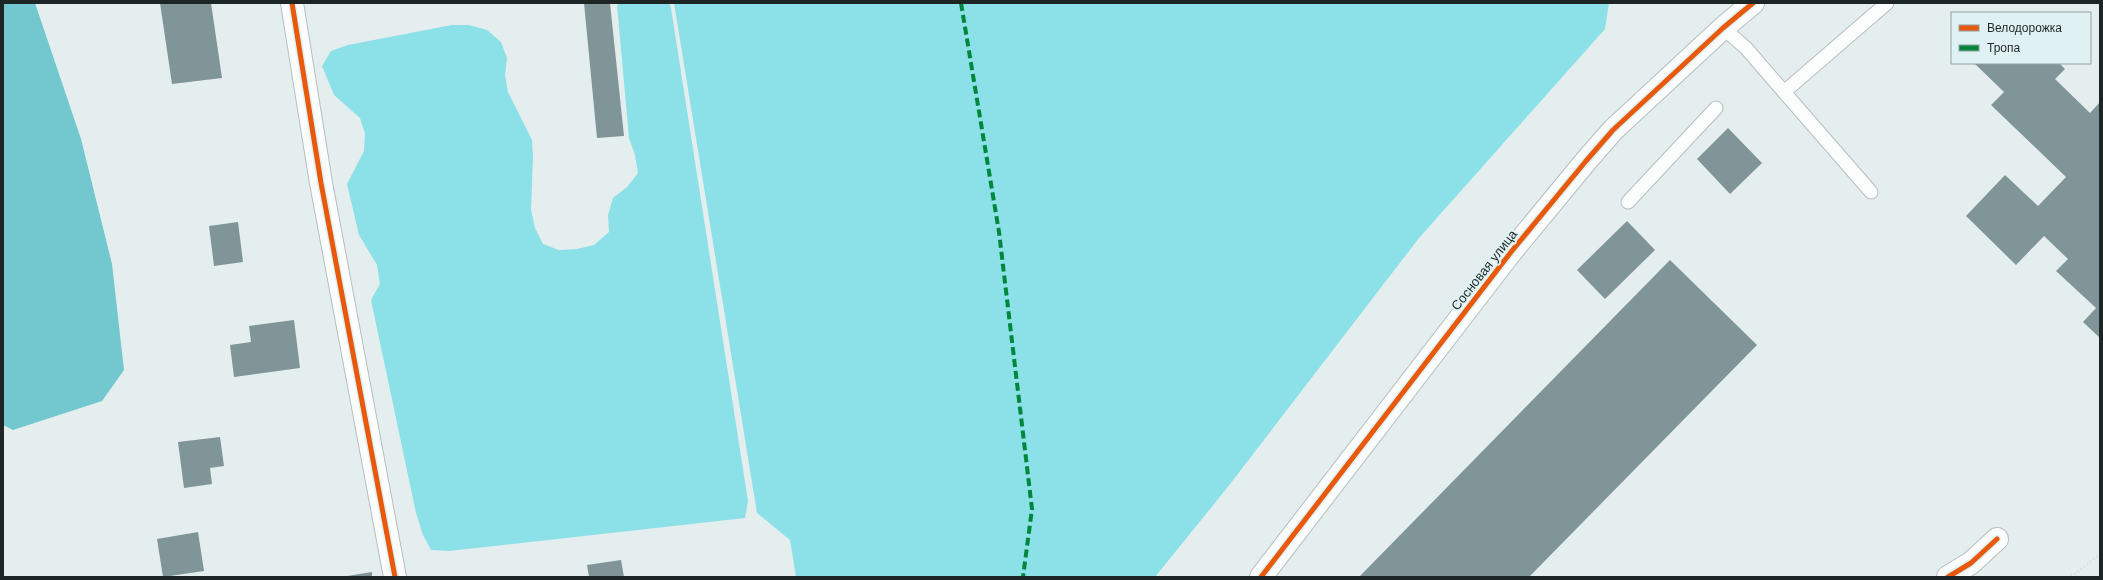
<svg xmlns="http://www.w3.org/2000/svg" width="2103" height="580" viewBox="0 0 2103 580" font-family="'DM Sans',sans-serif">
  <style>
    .green { fill: #8ce0e7 }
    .water { fill: #73c7ce }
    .building { fill: #809597 }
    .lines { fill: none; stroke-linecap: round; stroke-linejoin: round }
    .lane-casing { stroke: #b7bfbf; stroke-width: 15 }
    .street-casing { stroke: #b7bfbf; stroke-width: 24 }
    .secondary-casing { stroke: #b7bfbf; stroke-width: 24 }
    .path { stroke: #d6d9d9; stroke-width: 2.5; stroke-dasharray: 1 3; stroke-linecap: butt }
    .lane { stroke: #fbfcfc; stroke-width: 13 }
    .street { stroke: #fbfcfc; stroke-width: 22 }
    .secondary { stroke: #fbfcfc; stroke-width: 22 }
    .quiet { stroke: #00873e; stroke-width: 4; stroke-dasharray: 8 4; stroke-linecap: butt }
    .cycleway-casing { stroke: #dff1f3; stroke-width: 8 }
    .cycleway { stroke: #e8590c; stroke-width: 5 }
    .labels { text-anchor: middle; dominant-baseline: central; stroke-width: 4; stroke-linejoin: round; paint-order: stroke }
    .street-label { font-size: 13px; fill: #1e2525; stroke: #dff1f3 }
  </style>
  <rect width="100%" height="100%" fill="#e4eeee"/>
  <g class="green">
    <path d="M 620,3 L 669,3 L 671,8 L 748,501 L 745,518 L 449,551 L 431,550 L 423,535 L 416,513 L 371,300 L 380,284 L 377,265 L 359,235 L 347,184 L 364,151 L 365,134 L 360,118 L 334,95 L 322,66 L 331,51 L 348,45 L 452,25 L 469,25 L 487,30 L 501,42 L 507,58 L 505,75 L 508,92 L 532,140 L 533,157 L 531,210 L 535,228 L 543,244 L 559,250 L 577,249 L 594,245 L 609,232 L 608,215 L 613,198 L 627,187 L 638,173 L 635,155 L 629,138 L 617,5 Z"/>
    <path d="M 674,3 L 1609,3 L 1605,29 L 1419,238 L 1227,488 L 1155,577 L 796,577 L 790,540 L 757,513 Z"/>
  </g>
  <path class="water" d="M 3,3 L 35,3 L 81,139 L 112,264 L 124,370 L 102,401 L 13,430 L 3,425 Z"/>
  <g class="building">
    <path d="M 160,3 L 211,3 L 222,78 L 172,84 Z"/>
    <path d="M 584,3 L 610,3 L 624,136 L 597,138 Z"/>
    <path d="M 1974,63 L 2059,63 L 2065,69 L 2055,79 L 2090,113 L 2100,102 L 2100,338 L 2083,322 L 2096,308 L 2056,271 L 2068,259 L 2044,236 L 2016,265 L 1966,216 L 2005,175 L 2038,206 L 2066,177 L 1991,105 L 2004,92 Z"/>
    <path d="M 1728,128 L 1762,163 L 1730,194 L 1697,159 Z"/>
    <path d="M 1627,221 L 1655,250 L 1605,299 L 1577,270 Z"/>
    <path d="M 238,222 L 243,262 L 214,266 L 209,226 Z"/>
    <path d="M 1670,260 L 1757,345 L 1529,577 L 1359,577 Z"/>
    <path d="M 294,320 L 300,368 L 234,377 L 230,345 L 251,342 L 249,326 Z"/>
    <path d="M 220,437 L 224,466 L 210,468 L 212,484 L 184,488 L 178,442 Z"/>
    <path d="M 198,532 L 204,571 L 163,577 L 157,539 Z"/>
    <path d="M 621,560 L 624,577 L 589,577 L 587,565 Z"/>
    <path d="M 372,572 L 372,577 L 347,577 L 347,576 Z"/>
  </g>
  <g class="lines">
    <defs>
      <g id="lane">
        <path d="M 1723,28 L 1746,48 L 1784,92 L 1887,3"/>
        <path d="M 1784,92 L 1871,192"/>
        <path d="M 1628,202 L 1716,108"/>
      </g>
      <g id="street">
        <path d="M 292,3 L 321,183 L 395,577"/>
        <path d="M 1948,577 L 1971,563 L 1997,539"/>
      </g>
      <path id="secondary" d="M 1261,577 L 1511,252 L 1586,161 L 1613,130 L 1723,28 L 1753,3"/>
    </defs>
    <use href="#lane" class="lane-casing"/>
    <use href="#street" class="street-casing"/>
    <use href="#secondary" class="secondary-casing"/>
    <path class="path" d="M 2067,577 L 2075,574 L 2100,554"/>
    <use href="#lane" class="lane"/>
    <use href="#street" class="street"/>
    <use href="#secondary" class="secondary"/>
    <path class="quiet" d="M 961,3 L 999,232 L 1032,509 L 1023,577"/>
    <defs>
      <g id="cycleway">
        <path d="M 292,3 L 321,183 L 395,577"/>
        <path d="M 1261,577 L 1511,252 L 1586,161 L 1613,130 L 1723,28 L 1753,3"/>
        <path d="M 1948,577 L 1971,563 L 1997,539"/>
      </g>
    </defs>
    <use href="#cycleway" class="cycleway-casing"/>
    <use href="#cycleway" class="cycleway"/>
  </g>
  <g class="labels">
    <g class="street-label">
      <text transform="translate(1484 270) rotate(-52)">Сосновая улица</text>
    </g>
  </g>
  <rect width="2103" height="580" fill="none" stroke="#1e2525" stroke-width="8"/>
  <rect x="1951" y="12" width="140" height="52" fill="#dff1f3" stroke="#929fa1"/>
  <rect x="1959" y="25" width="20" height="6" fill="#e8590c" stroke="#929fa1"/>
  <text x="1987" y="32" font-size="12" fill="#1e2525">Велодорожка</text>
  <rect x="1959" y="45" width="20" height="6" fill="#00873e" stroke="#929fa1"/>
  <text x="1987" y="52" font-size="12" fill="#1e2525">Тропа</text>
</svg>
